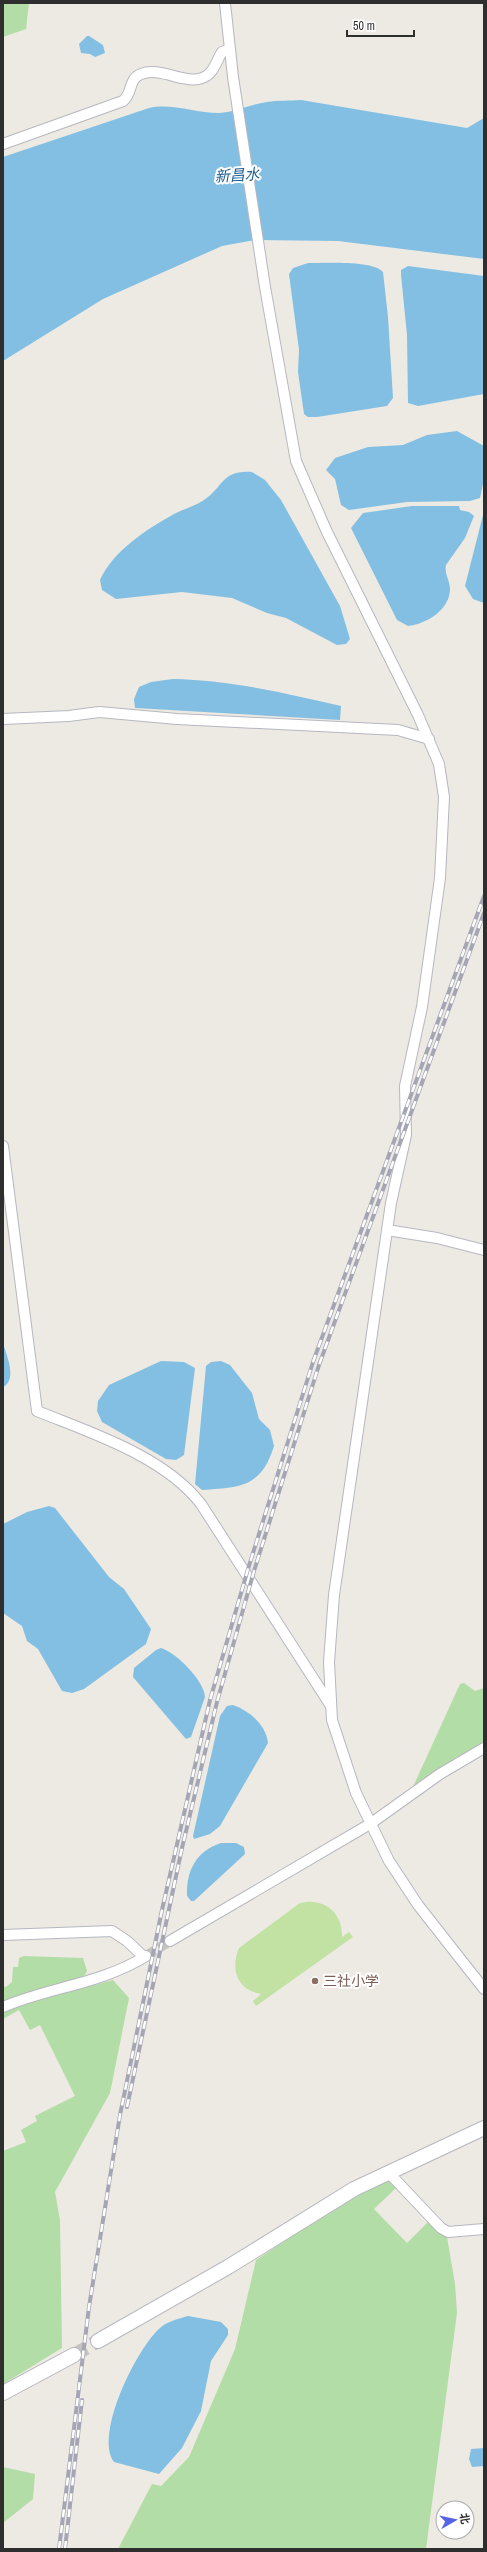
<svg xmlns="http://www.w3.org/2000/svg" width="487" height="2552" viewBox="0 0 487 2552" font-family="'Archivo Narrow','Noto Sans SC',sans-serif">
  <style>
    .green { fill: #b3dda6 }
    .pitch { fill: #c1e2a3 }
    .water { fill: #83bfe2 }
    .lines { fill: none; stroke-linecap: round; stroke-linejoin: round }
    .street-tunnel { stroke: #c7c4bf; stroke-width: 10; stroke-dasharray: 10 5; stroke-linecap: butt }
    .secondary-tunnel { stroke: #c7c4bf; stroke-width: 14; stroke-dasharray: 14 7; stroke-linecap: butt }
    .street-casing { stroke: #b6b7c0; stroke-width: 12 }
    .secondary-casing { stroke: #b6b7c0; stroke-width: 16 }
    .street { stroke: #fff; stroke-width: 10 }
    .secondary { stroke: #fff; stroke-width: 14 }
    .rail-casing { stroke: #a5a6b5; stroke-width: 4 }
    .rail { stroke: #fff; stroke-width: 2.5; stroke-dasharray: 8; stroke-linecap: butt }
    .education-dot { fill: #8d6e63; stroke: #fff; stroke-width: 1.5 }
    .labels { text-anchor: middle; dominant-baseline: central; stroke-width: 4; stroke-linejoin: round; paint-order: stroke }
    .education-label { font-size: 14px; fill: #785e54; stroke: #fff; text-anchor: start }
    .water-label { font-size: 15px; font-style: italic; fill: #1e5e91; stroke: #fff }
  </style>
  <rect width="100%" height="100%" fill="#edeae3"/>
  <g class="green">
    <path d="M 3,3 L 29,3 L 26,29 L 3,37 Z"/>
    <path d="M 464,1683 L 475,1691 L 484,1688 L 484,1743 L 455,1758 L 412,1789 L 460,1684 Z"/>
    <path d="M 24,1956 L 83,1958 L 87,1971 L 83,1978 L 3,2004 L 3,1986 L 6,1987 L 12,1982 L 13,1967 L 18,1967 L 19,1958 Z"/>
    <path d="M 113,1980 L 129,1998 L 110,2093 L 55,2192 L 60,2220 L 62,2348 L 3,2384 L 3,2151 L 26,2142 L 21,2130 L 37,2121 L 35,2116 L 75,2096 L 40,2025 L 30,2030 L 19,2010 L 3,2019 L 3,2010 Z"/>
    <path d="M 388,2180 L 397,2187 L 374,2209 L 407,2243 L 430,2220 L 447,2237 L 455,2284 L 457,2313 L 426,2549 L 118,2549 L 152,2484 L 161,2486 L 189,2457 L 235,2349 L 256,2260 L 334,2208 Z"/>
    <path d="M 3,2467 L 35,2474 L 33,2499 L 3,2523 Z"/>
  </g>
  <path class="pitch" d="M 306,1902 C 328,1900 343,1916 342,1937 L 349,1932 L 353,1937 L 256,2006 L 253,2001 L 261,1994 C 237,1990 230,1969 239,1948 L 300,1903 Z"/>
  <g class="water">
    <path d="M 87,36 L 89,36 L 103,45 L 105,53 L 95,57 L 90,54 L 81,53 L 79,44 Z"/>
    <path d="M 301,100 L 467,128 L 484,118 L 484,259 L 338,241 L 255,240 L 222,246 L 103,299 L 3,361 L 3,157 L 149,108 C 172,103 195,113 219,113 C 236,112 251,104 267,102 C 278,100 290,101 301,100 Z"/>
    <path d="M 308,263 C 323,263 374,260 383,272 L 388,317 L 393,398 L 387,406 L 317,417 L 308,417 L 304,414 L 298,372 L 299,350 L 289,274 L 293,268 Z"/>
    <path d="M 408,266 L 484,276 L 484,394 L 418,406 L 408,403 L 407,335 L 401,275 L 401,270 Z"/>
    <path d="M 457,431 L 484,446 L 484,479 L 480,498 L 470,501 L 407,502 L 349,510 L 341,505 L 335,479 L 326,470 L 335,458 L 368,447 L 403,445 L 427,435 Z"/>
    <path d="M 252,472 L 265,480 L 281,500 L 340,606 L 350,639 L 346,644 L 337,645 L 286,618 L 267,613 L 232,598 L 182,592 L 116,599 L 102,590 L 100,580 C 113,551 147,529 174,514 C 184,509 195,506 204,500 C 224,487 221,470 252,472 Z"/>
    <path d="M 412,506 L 459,506 L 460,510 L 469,512 L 474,516 L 465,538 L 446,565 C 444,573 450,581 450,589 C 450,610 426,624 408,626 L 397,620 L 351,528 L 363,513 Z"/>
    <path d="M 484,511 L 484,603 L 473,599 L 465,586 Z"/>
    <path d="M 173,679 C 230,680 285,693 341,706 L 340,720 L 135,708 L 134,699 L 139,687 L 151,682 Z"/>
    <path d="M 3,1343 C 6,1354 18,1380 3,1387 Z"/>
    <path d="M 161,1361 L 184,1362 L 195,1368 L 184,1455 L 176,1460 L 166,1459 L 102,1422 L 97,1411 L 98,1401 L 109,1385 Z"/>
    <path d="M 221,1361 L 230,1365 L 252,1393 L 259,1419 L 270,1430 L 274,1446 C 261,1488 240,1487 202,1490 L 195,1484 L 206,1366 L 211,1362 Z"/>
    <path d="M 49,1506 L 55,1508 L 109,1577 L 124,1589 L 151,1629 L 146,1644 L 84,1689 L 72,1693 L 62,1691 L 38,1649 L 27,1641 L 22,1626 L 3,1613 L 3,1524 L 27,1512 Z"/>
    <path d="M 161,1648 C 177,1653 204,1681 205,1697 L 191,1737 L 186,1739 L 133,1677 L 134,1668 L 156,1650 Z"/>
    <path d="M 233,1705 C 250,1711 266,1725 268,1743 L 220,1826 L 210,1834 L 194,1839 L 193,1836 L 220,1716 L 227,1706 Z"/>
    <path d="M 221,1843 L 236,1843 L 244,1847 L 245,1854 L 194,1901 L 191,1901 L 187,1896 C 186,1871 196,1851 221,1843 Z"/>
    <path d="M 188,2316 L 221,2322 L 228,2329 L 228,2335 L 211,2361 L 201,2411 L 182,2448 L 159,2474 L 114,2462 C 94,2434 137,2348 160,2328 C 168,2321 178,2319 188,2316 Z"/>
    <path d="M 484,2448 L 484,2466 L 472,2467 L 469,2459 L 471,2449 Z"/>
  </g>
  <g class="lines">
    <path class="street-tunnel" d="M 146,1956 L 170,1941"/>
    <path class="secondary-tunnel" d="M 74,2355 L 98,2341"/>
    <defs>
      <g id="street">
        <path d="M 225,3 L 233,77 L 265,287 L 296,461 L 327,532 L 418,715 L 439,764 L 444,797 L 440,878 L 422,1007 L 405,1086 L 406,1135 L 391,1203 L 334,1595 L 329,1662 L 332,1720 L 356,1793 L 389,1861 L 418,1905 L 484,1989"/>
        <path d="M 3,144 L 123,101 C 133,93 128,79 141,74 C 163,65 192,91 210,73 C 215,68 218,58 222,52 L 230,49"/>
        <path d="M 3,719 L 69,716 L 99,712 L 177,719 L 398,730 L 429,739"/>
        <path d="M 3,1146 L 37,1411 C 91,1433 164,1456 201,1504 L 331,1706"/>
        <path d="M 387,1230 L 437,1238 L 484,1250"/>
        <path d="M 3,1935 L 112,1931 L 127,1941 L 144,1957"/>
        <path d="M 170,1941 L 370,1824 L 440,1774 L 484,1748"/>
        <path d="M 3,2007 C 50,1987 101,1984 146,1956"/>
        <path d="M 389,2173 L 441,2228 L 448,2232 L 484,2229"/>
      </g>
      <g id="secondary">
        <path d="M 98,2341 L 228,2267 L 354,2189 L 484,2128"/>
        <path d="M 3,2393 L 74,2355"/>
      </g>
    </defs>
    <use href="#street" class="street-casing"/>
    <use href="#secondary" class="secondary-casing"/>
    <use href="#street" class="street"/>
    <use href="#secondary" class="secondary"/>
    <defs>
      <g id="rail">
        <path d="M 127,2107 L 182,1848 L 217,1702 L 254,1571 L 319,1365 L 484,913"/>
        <path d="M 59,2549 L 89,2307 L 120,2115 L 162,1910 L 210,1700 L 248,1569 L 313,1362 L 484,896"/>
        <path d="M 65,2549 L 82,2400"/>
      </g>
    </defs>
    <use href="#rail" class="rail-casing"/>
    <use href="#rail" class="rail"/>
  </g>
  <circle class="education-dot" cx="315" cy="1981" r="4"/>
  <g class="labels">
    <g class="education-label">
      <text x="323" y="1981">三社小学</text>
    </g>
    <g class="water-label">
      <text transform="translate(237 175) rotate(-4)">新昌水</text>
    </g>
  </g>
  <rect width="487" height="2552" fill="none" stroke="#2e2e2e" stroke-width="8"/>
  <g transform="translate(455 2520) rotate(81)"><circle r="19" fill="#ffffff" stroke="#ababab"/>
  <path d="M0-3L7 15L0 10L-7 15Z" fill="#5763e5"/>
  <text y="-6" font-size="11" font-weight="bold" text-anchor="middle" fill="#2e2e2e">北</text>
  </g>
  <path d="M347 30v6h67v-6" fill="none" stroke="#2e2e2e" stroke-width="2"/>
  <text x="353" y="30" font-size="12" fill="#2e2e2e" stroke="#ffffff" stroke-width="3" paint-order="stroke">50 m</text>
</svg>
